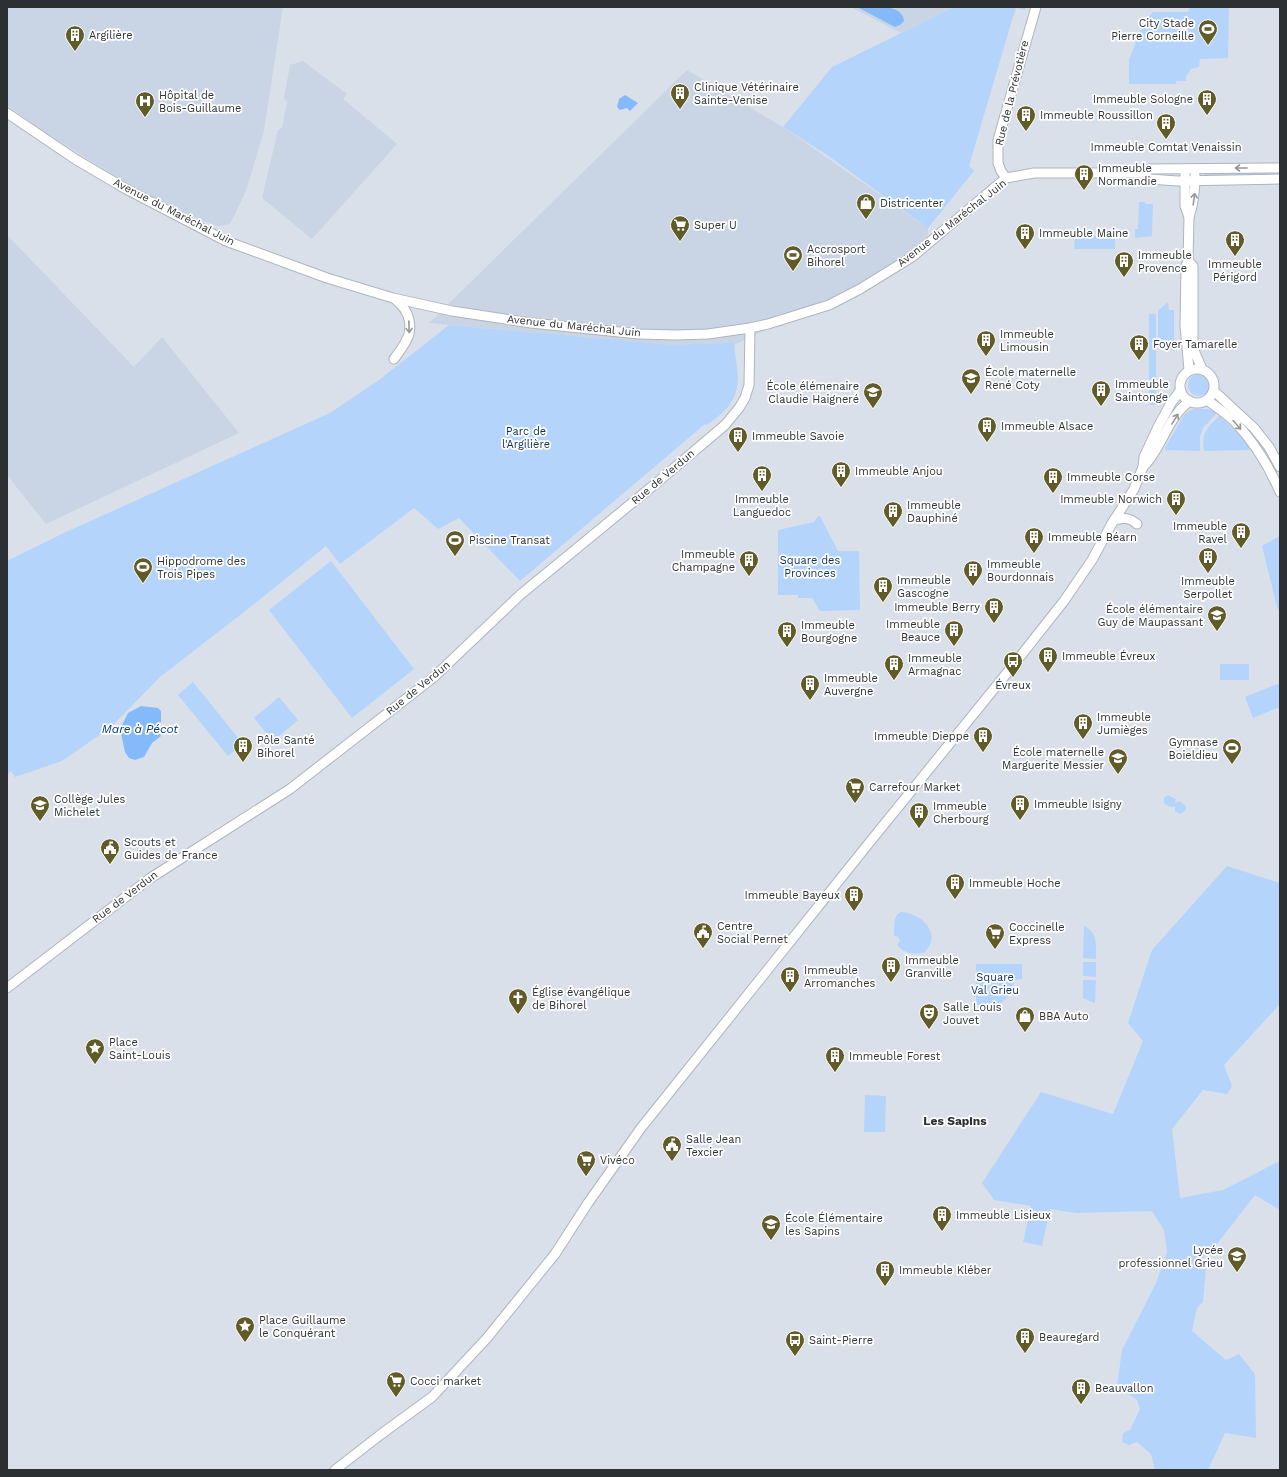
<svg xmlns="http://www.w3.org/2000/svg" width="1287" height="1477" viewBox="0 0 1287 1477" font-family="'Work Sans',sans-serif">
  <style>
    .built { fill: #c9d5e5 }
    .green { fill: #b4d4fc }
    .water { fill: #84baf9 }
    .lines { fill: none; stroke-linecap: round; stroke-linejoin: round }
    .secondary-casing { stroke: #adb5be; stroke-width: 11 }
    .secondary { stroke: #fff; stroke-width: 9 }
    .oneway { stroke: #969899 }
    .labels { text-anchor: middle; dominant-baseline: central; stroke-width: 3.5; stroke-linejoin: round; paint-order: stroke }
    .poi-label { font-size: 11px; fill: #2d3033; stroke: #fff; text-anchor: start }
    .street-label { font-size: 11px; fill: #2d3033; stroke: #fff }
    .park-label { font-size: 11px; fill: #0a3058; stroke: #fff }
    .water-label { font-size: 12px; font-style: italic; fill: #023d75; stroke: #fff }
    .neighbourhood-label { font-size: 12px; font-weight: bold; fill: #2d3033; stroke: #fff }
  </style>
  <rect width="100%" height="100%" fill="#d9e0ea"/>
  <g class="built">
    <path d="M 7,7 L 283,7 L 264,131 L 246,191 L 230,224 L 218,226 L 195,218 L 123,181 L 44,132 L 7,105 Z"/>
    <path d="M 851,7 L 954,7 L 901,33 Z"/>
    <path d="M 303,61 L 347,94 L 343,99 L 397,144 L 312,239 L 262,198 L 278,130 L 282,128 L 287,102 L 284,98 L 290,65 Z"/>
    <path d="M 687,70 L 783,127 L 928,228 L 927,251 L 724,350 L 429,323 Z"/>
    <path d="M 7,235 L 134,367 L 162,337 L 239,433 L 46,524 L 7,475 Z"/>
  </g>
  <g class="green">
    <path d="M 954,7 L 1026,7 L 1025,10 L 1016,8 L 1012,20 L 969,166 L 974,171 L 928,228 L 827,155 L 783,127 L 832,67 Z"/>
    <path d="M 1190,7 L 1229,7 L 1228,58 L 1200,59 L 1199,67 L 1191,69 L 1186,76 L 1186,81 L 1176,81 L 1176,84 L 1129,84 L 1129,60 L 1140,31 L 1146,21 L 1153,12 L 1188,12 Z"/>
    <path d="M 1280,171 L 1280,174 L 1265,176 L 1205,176 L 1205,172 Z"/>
    <path d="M 1139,202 L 1145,202 L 1145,204 L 1153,204 L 1152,236 L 1135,238 L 1135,229 L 1138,229 Z"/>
    <path d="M 1075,236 L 1115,236 L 1115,249 L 1074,249 Z"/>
    <path d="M 1168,302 L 1169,310 L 1174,310 L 1174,351 L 1160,345 L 1158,342 L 1158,311 Z"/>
    <rect x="1149" y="314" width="7" height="91"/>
    <path d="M 449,325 L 673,345 L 734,343 C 736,366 744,387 728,407 C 722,414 713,420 707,425 L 705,424 L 520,581 L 459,518 L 438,529 L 414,508 L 340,564 L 326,546 L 253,605 L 160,677 L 111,727 L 62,761 L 15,777 L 11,771 L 7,775 L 7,561 L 66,532 L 330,413 L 379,380 Z"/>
    <circle cx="1199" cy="385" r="11"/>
    <path d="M 1194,409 L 1208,409 L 1217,413 L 1203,428 L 1200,437 L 1200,451 L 1165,450 L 1165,448 L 1184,415 L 1189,411 Z"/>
    <path d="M 1219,416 L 1220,416 L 1243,439 L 1252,450 L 1204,451 C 1201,433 1207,428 1219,416 Z"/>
    <path d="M 818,516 L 820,516 L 838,551 L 859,551 L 860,610 L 820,611 L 812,598 L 798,598 L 798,595 L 778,595 L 778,530 L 814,522 Z"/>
    <path d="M 1280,536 L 1280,612 L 1277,607 L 1262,546 Z"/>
    <path d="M 331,561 L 414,669 L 352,718 L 269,610 Z"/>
    <rect x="1220" y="664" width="29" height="16"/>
    <path d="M 193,682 L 243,744 L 228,756 L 178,695 Z"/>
    <path d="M 1280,683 L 1280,707 L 1253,718 L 1245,697 Z"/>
    <path d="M 279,697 L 298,720 L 273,741 L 254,718 Z"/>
    <path d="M 1168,795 L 1176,799 L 1175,803 L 1179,801 L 1185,805 L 1186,810 L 1180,814 L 1175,811 L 1175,806 L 1170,807 L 1164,803 L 1164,798 Z"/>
    <path d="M 1227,866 L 1280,883 L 1280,1004 L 1224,1065 L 1232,1086 L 1227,1094 L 1203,1090 L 1172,1129 L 1180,1198 L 1223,1190 L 1280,1161 L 1280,1210 L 1255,1195 L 1210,1253 L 1204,1256 L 1201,1265 L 1206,1268 L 1203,1302 L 1197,1308 L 1192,1331 L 1226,1360 L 1239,1354 L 1255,1374 L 1256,1438 L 1225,1433 L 1208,1470 L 1155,1470 L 1151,1454 L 1137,1442 L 1129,1445 L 1122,1442 L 1123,1433 L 1130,1430 L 1140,1409 L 1137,1400 L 1117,1386 L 1122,1350 L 1156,1283 L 1167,1252 L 1164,1230 L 1152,1211 L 1076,1213 L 1050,1209 L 1042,1246 L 1023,1242 L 1031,1206 L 994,1200 L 982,1183 L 1041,1092 L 1113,1114 L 1143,1041 L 1128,1023 L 1152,950 Z"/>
    <path d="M 901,912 C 921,913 943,933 925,952 C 915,955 904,954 897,945 L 900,941 L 898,937 L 894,936 C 895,928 892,916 901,912 Z"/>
    <path d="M 1084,926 C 1098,933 1096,945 1096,959 L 1083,958 Z"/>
    <path d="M 1083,962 L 1096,962 L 1096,977 L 1083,976 Z"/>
    <path d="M 976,964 L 1022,964 L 1022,979 L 1014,980 C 1014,992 1008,997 999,1005 L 976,1005 Z"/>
    <path d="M 1083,980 L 1096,980 L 1095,1003 L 1083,998 Z"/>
    <path d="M 865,1095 L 886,1096 L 885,1132 L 864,1132 Z"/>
  </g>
  <g class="water">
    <path d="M 857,7 C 869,7 903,3 904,21 L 900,25 L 895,27 Z"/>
    <path d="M 625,95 L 638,103 L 630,111 L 627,108 L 620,110 L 617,107 L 619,99 Z"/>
    <path d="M 141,706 L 158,708 L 161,711 C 161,715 161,718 161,722 C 160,728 158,730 161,736 L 152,743 L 144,757 L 135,760 L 129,758 L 125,752 L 120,729 L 128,713 Z"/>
  </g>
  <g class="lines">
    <defs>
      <g id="secondary">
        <path d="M 7,113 L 75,159 L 126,189 L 226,241 L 327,278 L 393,298 L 452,311 L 531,323 L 639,334 L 676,335 L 708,334 L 750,328 L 768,324 L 829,305 L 860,289 L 912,257 L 1006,178 L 1034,173 L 1142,173 L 1150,169 L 1280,168"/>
        <path d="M 1185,169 L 1185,206 L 1189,217 L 1188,261 L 1186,266 L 1185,325 L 1189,370"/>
        <path d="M 1142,173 L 1150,179 L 1177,181 L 1280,179"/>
        <path d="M 1006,178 L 1001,171 L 998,163 L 998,140 L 1036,7"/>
        <path d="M 1189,217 C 1194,203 1195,190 1195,175"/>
        <path d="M 1188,261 L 1193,266 L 1193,341 L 1195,353 L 1202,369"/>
        <path d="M 394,359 C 399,352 407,342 409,334 C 412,320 406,308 396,300"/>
        <circle cx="1197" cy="386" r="17"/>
        <path d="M 1214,391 L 1254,428 L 1269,447 L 1280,467"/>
        <path d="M 1207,400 C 1216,407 1226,413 1234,421 C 1253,441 1269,466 1280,492"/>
        <path d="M 1143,467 C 1162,449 1167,417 1190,401"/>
        <path d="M 1114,520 C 1124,518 1129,517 1137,524"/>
        <path d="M 7,988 L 149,879 L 290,789 L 434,677 L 520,595 L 660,480 L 725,425 L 739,408 L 745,398 L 749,385 L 750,328"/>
        <path d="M 335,1470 L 380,1435 L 432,1397 L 487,1338 L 555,1254 L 588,1203 L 641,1128 L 869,843 L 1011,668 L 1064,601 L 1092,560 L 1111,525 L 1134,489 L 1143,467 L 1144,457 L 1158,427 L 1171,403 L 1180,391"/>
      </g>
    </defs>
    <use href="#secondary" class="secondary-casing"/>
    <use href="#secondary" class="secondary"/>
  </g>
  <defs><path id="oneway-shaft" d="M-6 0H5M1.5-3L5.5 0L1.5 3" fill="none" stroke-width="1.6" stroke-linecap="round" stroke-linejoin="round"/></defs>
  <g class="oneway">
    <use href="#oneway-shaft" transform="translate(1241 168) rotate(180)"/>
    <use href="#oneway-shaft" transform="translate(1194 199) rotate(-82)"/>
    <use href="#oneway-shaft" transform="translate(409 327) rotate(89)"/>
    <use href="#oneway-shaft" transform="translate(1175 419) rotate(-58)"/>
    <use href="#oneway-shaft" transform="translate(1237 425) rotate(48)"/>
  </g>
  <defs>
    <symbol id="stadium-pin" viewBox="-11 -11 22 30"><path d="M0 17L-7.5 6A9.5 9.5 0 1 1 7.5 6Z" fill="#615b28" stroke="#fff"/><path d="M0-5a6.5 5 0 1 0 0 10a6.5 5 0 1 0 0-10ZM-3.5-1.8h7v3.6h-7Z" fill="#fff"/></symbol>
    <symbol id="building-pin" viewBox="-11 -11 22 30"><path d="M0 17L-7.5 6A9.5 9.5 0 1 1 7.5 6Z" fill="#615b28" stroke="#fff"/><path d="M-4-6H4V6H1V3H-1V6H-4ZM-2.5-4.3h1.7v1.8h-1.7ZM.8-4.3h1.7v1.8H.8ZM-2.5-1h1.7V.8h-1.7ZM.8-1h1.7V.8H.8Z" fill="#fff"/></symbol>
    <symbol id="hospital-pin" viewBox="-11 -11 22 30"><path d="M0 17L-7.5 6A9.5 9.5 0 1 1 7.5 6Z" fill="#615b28" stroke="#fff"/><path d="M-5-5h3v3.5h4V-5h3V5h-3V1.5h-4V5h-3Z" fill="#fff"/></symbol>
    <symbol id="shop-pin" viewBox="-11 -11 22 30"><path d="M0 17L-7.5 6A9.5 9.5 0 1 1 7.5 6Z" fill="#615b28" stroke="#fff"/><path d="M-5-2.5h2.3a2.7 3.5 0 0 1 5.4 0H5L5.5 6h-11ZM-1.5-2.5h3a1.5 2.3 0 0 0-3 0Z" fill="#fff"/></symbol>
    <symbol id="supermarket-pin" viewBox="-11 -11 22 30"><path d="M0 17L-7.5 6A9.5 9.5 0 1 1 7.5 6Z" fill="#615b28" stroke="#fff"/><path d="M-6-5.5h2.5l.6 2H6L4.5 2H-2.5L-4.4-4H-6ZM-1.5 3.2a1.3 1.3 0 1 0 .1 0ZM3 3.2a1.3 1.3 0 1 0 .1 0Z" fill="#fff"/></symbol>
    <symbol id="school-pin" viewBox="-11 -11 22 30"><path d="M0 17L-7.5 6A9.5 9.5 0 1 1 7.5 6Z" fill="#615b28" stroke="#fff"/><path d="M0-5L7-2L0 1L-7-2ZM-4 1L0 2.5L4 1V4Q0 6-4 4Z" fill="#fff"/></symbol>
    <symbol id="bus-pin" viewBox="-11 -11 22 30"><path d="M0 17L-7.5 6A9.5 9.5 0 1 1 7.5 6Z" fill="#615b28" stroke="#fff"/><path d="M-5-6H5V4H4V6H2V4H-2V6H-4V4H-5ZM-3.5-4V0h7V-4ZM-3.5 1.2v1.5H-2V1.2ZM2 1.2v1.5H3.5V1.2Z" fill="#fff"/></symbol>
    <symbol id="civic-pin" viewBox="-11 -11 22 30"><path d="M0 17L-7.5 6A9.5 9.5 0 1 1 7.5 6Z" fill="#615b28" stroke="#fff"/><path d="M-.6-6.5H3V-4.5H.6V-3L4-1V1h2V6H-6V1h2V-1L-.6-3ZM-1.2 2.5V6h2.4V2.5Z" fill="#fff"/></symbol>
    <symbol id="church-pin" viewBox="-11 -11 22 30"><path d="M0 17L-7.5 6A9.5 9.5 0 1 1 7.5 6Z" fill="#615b28" stroke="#fff"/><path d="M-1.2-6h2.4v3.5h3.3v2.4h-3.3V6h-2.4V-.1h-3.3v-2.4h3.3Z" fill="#fff"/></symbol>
    <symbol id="theatre-pin" viewBox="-11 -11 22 30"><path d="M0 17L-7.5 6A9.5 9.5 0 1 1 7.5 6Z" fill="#615b28" stroke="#fff"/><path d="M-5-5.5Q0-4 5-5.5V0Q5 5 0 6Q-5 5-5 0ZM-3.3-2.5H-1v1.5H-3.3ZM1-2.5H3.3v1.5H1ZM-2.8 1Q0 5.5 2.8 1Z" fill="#fff"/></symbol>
    <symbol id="sight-pin" viewBox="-11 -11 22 30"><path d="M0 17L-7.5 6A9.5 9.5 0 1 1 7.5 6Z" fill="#615b28" stroke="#fff"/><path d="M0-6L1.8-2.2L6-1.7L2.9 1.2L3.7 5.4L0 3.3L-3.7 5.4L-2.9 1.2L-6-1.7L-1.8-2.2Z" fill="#fff"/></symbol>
  </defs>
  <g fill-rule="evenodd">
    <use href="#stadium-pin" x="1197" y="18" width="22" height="30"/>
    <use href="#building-pin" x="64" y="24" width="22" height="30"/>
    <use href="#building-pin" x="669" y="82" width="22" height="30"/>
    <use href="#building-pin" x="1196" y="88" width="22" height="30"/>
    <use href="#hospital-pin" x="134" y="90" width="22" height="30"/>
    <use href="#building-pin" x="1015" y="104" width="22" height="30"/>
    <use href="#building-pin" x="1155" y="112" width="22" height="30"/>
    <use href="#building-pin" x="1073" y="163" width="22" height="30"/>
    <use href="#shop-pin" x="855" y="192" width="22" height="30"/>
    <use href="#supermarket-pin" x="669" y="214" width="22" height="30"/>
    <use href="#building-pin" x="1014" y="222" width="22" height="30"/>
    <use href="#building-pin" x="1224" y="229" width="22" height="30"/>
    <use href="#stadium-pin" x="782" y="244" width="22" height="30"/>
    <use href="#building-pin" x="1113" y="250" width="22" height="30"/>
    <use href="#building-pin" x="975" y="329" width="22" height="30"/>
    <use href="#building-pin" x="1128" y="333" width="22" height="30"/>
    <use href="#school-pin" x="960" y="367" width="22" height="30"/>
    <use href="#building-pin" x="1090" y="379" width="22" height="30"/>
    <use href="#school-pin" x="862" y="381" width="22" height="30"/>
    <use href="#building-pin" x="976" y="415" width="22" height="30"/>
    <use href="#building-pin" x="727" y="425" width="22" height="30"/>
    <use href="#building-pin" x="830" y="460" width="22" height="30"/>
    <use href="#building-pin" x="751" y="464" width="22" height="30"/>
    <use href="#building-pin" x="1042" y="466" width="22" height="30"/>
    <use href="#building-pin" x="1165" y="488" width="22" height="30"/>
    <use href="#building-pin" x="882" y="500" width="22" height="30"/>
    <use href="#building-pin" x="1230" y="521" width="22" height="30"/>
    <use href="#building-pin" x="1023" y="526" width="22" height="30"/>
    <use href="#stadium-pin" x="444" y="529" width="22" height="30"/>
    <use href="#building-pin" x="1197" y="546" width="22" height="30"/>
    <use href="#building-pin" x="738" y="549" width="22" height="30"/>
    <use href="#stadium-pin" x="132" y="556" width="22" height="30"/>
    <use href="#building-pin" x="962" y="559" width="22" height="30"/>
    <use href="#building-pin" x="872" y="575" width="22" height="30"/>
    <use href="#building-pin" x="983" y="596" width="22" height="30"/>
    <use href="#school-pin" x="1206" y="604" width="22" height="30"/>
    <use href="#building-pin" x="943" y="619" width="22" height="30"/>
    <use href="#building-pin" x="776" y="620" width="22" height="30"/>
    <use href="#building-pin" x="1037" y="645" width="22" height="30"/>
    <use href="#bus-pin" x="1002" y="650" width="22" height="30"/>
    <use href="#building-pin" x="883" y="653" width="22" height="30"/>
    <use href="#building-pin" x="799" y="673" width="22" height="30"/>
    <use href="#building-pin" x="1072" y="712" width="22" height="30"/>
    <use href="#building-pin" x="972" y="725" width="22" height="30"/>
    <use href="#building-pin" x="232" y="735" width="22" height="30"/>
    <use href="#stadium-pin" x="1221" y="737" width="22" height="30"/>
    <use href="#school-pin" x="1107" y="747" width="22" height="30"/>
    <use href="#supermarket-pin" x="844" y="776" width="22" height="30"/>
    <use href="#building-pin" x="1009" y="793" width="22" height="30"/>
    <use href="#school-pin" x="29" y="794" width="22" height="30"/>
    <use href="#building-pin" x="908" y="801" width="22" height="30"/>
    <use href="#civic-pin" x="99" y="837" width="22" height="30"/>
    <use href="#building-pin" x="944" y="872" width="22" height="30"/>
    <use href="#building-pin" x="843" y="884" width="22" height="30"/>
    <use href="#civic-pin" x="692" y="921" width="22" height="30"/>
    <use href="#supermarket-pin" x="984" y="922" width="22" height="30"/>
    <use href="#building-pin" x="880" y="955" width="22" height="30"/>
    <use href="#building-pin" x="779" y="965" width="22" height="30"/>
    <use href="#church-pin" x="507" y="987" width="22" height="30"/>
    <use href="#theatre-pin" x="918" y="1002" width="22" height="30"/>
    <use href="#shop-pin" x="1014" y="1005" width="22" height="30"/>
    <use href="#sight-pin" x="84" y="1037" width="22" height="30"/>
    <use href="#building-pin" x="824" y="1045" width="22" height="30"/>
    <use href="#civic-pin" x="661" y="1134" width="22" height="30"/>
    <use href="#supermarket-pin" x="575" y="1149" width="22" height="30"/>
    <use href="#building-pin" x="931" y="1204" width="22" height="30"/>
    <use href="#school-pin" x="760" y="1213" width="22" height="30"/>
    <use href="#school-pin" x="1226" y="1245" width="22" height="30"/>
    <use href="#building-pin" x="874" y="1259" width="22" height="30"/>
    <use href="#sight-pin" x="234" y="1315" width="22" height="30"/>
    <use href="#building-pin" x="1014" y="1326" width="22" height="30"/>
    <use href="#bus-pin" x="784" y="1329" width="22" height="30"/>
    <use href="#supermarket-pin" x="385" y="1370" width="22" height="30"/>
    <use href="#building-pin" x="1070" y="1377" width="22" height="30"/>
  </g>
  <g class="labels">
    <g class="poi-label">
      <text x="1194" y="23" text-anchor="end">City Stade<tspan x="1194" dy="13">Pierre Corneille</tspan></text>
      <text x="89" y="35">Argilière</text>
      <text x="694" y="87">Clinique Vétérinaire<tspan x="694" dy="13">Sainte-Venise</tspan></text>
      <text x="159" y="95">Hôpital de<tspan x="159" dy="13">Bois-Guillaume</tspan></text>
      <text x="1193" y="99" text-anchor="end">Immeuble Sologne</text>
      <text x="1040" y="115">Immeuble Roussillon</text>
      <text x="1166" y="147" text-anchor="middle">Immeuble Comtat Venaissin</text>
      <text x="1098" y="168">Immeuble<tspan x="1098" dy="13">Normandie</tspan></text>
      <text x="880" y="203">Districenter</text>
      <text x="694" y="225">Super U</text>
      <text x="1039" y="233">Immeuble Maine</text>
      <text x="807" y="249">Accrosport<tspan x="807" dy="13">Bihorel</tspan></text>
      <text x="1138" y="255">Immeuble<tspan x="1138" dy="13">Provence</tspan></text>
      <text x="1235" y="264" text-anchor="middle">Immeuble<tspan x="1235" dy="13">Périgord</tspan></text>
      <text x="1000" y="334">Immeuble<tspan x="1000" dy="13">Limousin</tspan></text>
      <text x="1153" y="344">Foyer Tamarelle</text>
      <text x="985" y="372">École maternelle<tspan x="985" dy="13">René Coty</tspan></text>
      <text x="1115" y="384">Immeuble<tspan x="1115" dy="13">Saintonge</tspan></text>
      <text x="859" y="386" text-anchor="end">École élémenaire<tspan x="859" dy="13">Claudie Haigneré</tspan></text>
      <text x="1001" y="426">Immeuble Alsace</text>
      <text x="752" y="436">Immeuble Savoie</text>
      <text x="855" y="471">Immeuble Anjou</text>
      <text x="1067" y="477">Immeuble Corse</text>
      <text x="762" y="499" text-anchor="middle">Immeuble<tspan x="762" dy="13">Languedoc</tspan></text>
      <text x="1162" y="499" text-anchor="end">Immeuble Norwich</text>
      <text x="907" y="505">Immeuble<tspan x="907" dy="13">Dauphiné</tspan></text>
      <text x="1227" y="526" text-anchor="end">Immeuble<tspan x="1227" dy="13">Ravel</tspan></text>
      <text x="1048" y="537">Immeuble Béarn</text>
      <text x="469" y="540">Piscine Transat</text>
      <text x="735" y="554" text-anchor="end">Immeuble<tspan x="735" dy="13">Champagne</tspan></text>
      <text x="157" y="561">Hippodrome des<tspan x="157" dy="13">Trois Pipes</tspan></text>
      <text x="987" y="564">Immeuble<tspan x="987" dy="13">Bourdonnais</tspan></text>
      <text x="897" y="580">Immeuble<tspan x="897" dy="13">Gascogne</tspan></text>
      <text x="1208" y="581" text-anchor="middle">Immeuble<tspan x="1208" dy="13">Serpollet</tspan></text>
      <text x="980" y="607" text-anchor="end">Immeuble Berry</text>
      <text x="1203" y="609" text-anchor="end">École élémentaire<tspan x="1203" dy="13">Guy de Maupassant</tspan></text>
      <text x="940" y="624" text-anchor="end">Immeuble<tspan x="940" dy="13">Beauce</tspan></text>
      <text x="801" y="625">Immeuble<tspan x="801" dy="13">Bourgogne</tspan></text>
      <text x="1062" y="656">Immeuble Évreux</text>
      <text x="908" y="658">Immeuble<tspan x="908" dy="13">Armagnac</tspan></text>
      <text x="824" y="678">Immeuble<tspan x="824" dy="13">Auvergne</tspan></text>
      <text x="1013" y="685" text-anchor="middle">Évreux</text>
      <text x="1097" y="717">Immeuble<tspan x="1097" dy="13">Jumièges</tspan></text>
      <text x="969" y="736" text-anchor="end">Immeuble Dieppe</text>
      <text x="257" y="740">Pôle Santé<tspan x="257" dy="13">Bihorel</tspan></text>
      <text x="1218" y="742" text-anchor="end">Gymnase<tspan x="1218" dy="13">Boieldieu</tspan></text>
      <text x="1104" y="752" text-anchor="end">École maternelle<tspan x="1104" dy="13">Marguerite Messier</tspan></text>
      <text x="869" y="787">Carrefour Market</text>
      <text x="54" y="799">Collège Jules<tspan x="54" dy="13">Michelet</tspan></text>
      <text x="1034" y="804">Immeuble Isigny</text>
      <text x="933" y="806">Immeuble<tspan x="933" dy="13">Cherbourg</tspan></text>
      <text x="124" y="842">Scouts et<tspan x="124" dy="13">Guides de France</tspan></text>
      <text x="969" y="883">Immeuble Hoche</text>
      <text x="840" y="895" text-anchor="end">Immeuble Bayeux</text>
      <text x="717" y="926">Centre<tspan x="717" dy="13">Social Pernet</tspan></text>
      <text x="1009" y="927">Coccinelle<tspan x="1009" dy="13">Express</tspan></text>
      <text x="905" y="960">Immeuble<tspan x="905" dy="13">Granville</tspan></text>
      <text x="804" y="970">Immeuble<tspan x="804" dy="13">Arromanches</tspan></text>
      <text x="532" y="992">Église évangélique<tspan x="532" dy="13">de Bihorel</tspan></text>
      <text x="943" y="1007">Salle Louis<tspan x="943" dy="13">Jouvet</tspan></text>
      <text x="1039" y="1016">BBA Auto</text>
      <text x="109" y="1042">Place<tspan x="109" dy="13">Saint-Louis</tspan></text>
      <text x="849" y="1056">Immeuble Forest</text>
      <text x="686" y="1139">Salle Jean<tspan x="686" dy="13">Texcier</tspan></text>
      <text x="600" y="1160">Vivéco</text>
      <text x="956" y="1215">Immeuble Lisieux</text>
      <text x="785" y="1218">École Élémentaire<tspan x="785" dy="13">les Sapins</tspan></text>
      <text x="1223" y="1250" text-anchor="end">Lycée<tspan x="1223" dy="13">professionnel Grieu</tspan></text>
      <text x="899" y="1270">Immeuble Kléber</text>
      <text x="259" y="1320">Place Guillaume<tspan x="259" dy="13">le Conquérant</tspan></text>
      <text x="1039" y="1337">Beauregard</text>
      <text x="809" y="1340">Saint-Pierre</text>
      <text x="410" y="1381">Cocci market</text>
      <text x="1095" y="1388">Beauvallon</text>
    </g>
    <g class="street-label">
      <text transform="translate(1012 93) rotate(-76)">Rue de la Prévotière</text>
      <text transform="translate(174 212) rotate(27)">Avenue du Maréchal Juin</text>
      <text transform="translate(952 223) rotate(-38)">Avenue du Maréchal Juin</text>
      <text transform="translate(574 326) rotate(6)">Avenue du Maréchal Juin</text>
      <text transform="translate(663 477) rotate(-40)">Rue de Verdun</text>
      <text transform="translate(418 688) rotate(-39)">Rue de Verdun</text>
      <text transform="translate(125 897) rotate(-37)">Rue de Verdun</text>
    </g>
    <g class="park-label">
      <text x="526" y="431">Parc de<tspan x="526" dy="13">l'Argilière</tspan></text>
      <text x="810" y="560">Square des<tspan x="810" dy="13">Provinces</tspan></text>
      <text x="995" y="977">Square<tspan x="995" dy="13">Val Grieu</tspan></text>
    </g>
    <g class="water-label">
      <text x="140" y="729">Mare à Pécot</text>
    </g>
    <g class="neighbourhood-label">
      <text x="955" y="1121">Les Sapins</text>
    </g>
  </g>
  <rect width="1287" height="1477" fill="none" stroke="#2d3033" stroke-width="16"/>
</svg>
